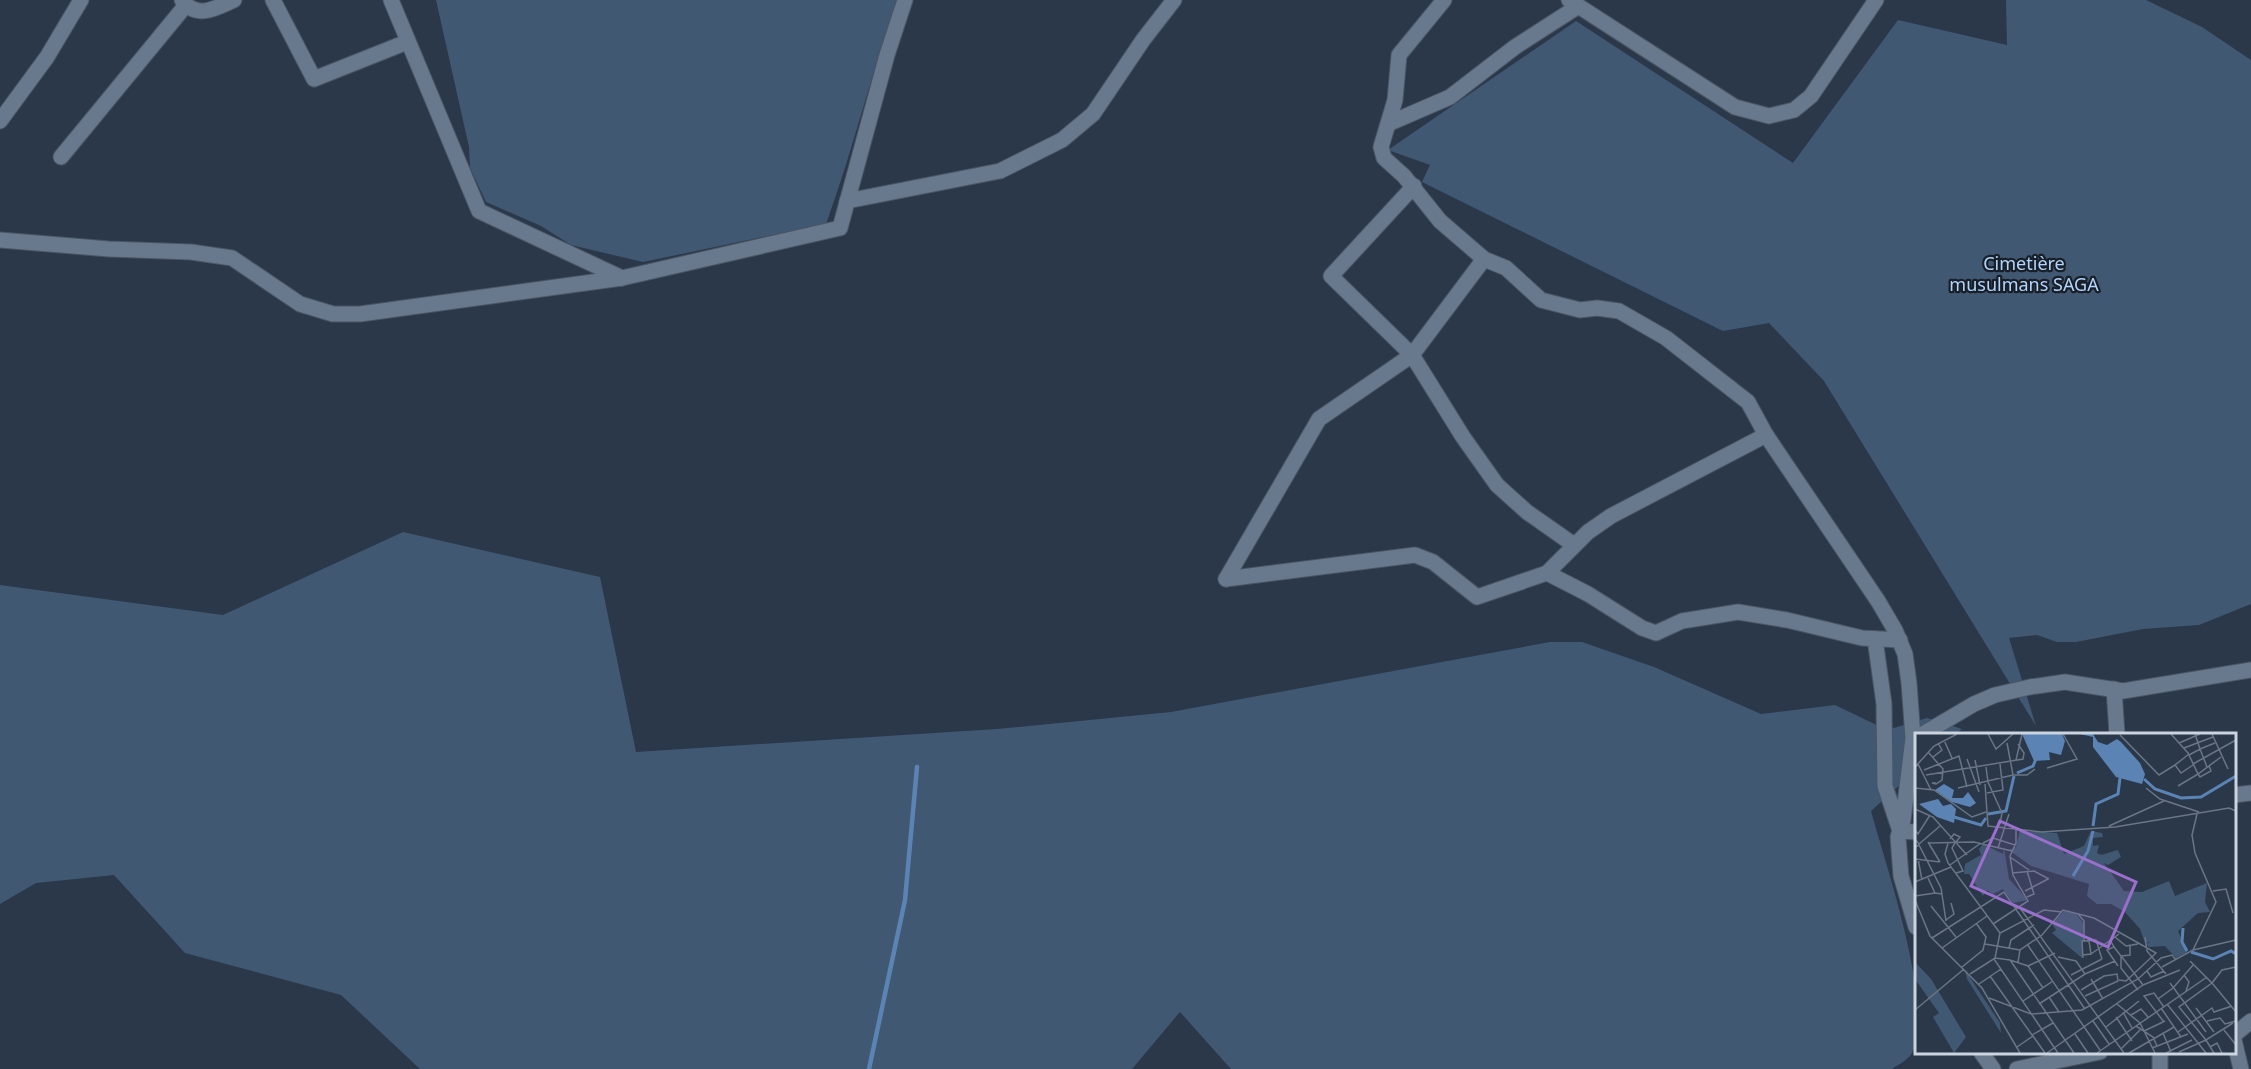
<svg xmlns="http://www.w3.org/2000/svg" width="2251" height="1069" viewBox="0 0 2251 1069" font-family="'Noto Sans',sans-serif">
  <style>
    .green { fill: #415873 }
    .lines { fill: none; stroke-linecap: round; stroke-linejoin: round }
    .stream { stroke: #5b84b4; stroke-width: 4.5 }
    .street-casing { stroke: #4a5564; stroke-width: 17 }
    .street { stroke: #69798d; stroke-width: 15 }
    .labels { text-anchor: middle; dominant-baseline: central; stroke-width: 4.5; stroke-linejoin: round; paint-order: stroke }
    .park-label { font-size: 18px; fill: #b1d4fe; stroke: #191f27 }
    .inset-river { fill: none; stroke: #5b84b4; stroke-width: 3 }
    .inset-road { fill: none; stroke: #6a7686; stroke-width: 1.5 }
    .view { fill: #9b6fcc; fill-opacity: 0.15; stroke: #9b6fcc; stroke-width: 3 }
    .inset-edge { fill: none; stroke: #cbd4df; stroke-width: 3 }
  </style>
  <rect width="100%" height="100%" fill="#2a384a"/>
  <g class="green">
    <path d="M 436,0 L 897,0 C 871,74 853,150 826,224 L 643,262 L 571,245 L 541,226 L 486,202 L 470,168 L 469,147 Z"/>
    <path d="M 2006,0 L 2146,0 L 2202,27 L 2251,60 L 2251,604 L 2199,625 L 2143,629 L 2076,642 L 2057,642 L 2037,635 L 2009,638 L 2036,726 L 1824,381 L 1769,323 L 1723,331 L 1422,182 L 1430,165 L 1388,150 L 1576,21 L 1793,163 L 1898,20 L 2007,45 Z"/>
    <path d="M 403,532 L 600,577 L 636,752 L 997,729 L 1171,712 L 1550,642 L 1582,642 L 1654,667 L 1761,714 L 1835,705 L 1887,730 L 1927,718 L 1962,729 L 1956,734 L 1916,734 L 1916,770 L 1871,811 C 1886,866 1933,1001 1913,1051 C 1910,1059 1899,1064 1892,1069 L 1231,1069 L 1180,1012 L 1132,1069 L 420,1069 L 341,995 L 185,953 L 114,875 L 36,883 L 0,904 L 0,585 L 223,615 Z"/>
  </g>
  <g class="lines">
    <path class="stream" d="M 869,1069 L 905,900 L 917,767"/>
    <defs>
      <g id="street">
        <path d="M 182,0 C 197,20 216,8 234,0"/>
        <path d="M 273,0 L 314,79 L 407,42"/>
        <path d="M 391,0 L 479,211 L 622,278"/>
        <path d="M 1444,0 L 1399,55 L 1395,100 L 1381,147 L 1384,158 L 1404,176 L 1440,221 L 1484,259 L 1506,268 L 1541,300 L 1580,310 L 1597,308 L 1619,311 L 1666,338 L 1748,402 L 1766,435 L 1878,601 L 1895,630 L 1905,654 L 1909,683 L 1913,738 L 1903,820 L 1898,837 L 1901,876 L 1916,927"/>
        <path d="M 1569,0 L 1735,107 L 1769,116 L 1794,110 L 1811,96 L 1876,0"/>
        <path d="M 0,121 L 47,57 L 81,0"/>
        <path d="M 1390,123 L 1450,97 L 1515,47 L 1577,7"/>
        <path d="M 61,157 L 186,5"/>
        <path d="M 1414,186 L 1331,276 L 1412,355 L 1463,437 L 1497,485 L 1527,512 L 1574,545"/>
        <path d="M 847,201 L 1000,171 L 1062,140 L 1093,114 L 1143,40 L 1174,0"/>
        <path d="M 0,240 L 109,249 L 191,252 L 232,258 L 300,304 L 333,314 L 360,314 L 622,278 L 840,228 L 887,55 L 905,0"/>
        <path d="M 1547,573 L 1588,594 L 1642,628 L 1656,633 L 1682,621 L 1738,612 L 1787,620 L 1862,638 L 1900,640"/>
        <path d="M 1226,579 L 1415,555 L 1433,562 L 1477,597 L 1547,573 L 1588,532 L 1611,516 L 1766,435"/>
        <path d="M 1226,579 L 1319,419 L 1412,355 L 1484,259"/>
        <path d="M 1875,639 L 1884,704 L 1885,786 L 1900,831 L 1916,832"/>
        <path d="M 2114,689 L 2117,734"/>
        <path d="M 1923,734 L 1974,704 L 1995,695 L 2030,687 L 2065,682 L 2123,691 L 2251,670"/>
        <path d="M 2234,795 L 2251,793"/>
        <path d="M 2234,1035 L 2251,1021"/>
        <path d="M 2234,1040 L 2241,1069"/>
        <path d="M 1981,1052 L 1993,1069"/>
        <path d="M 2017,1069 L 2100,1052"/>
        <path d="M 2160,1069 L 2160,1052"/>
      </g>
    </defs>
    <use href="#street" class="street-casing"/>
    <use href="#street" class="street"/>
  </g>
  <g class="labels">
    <g class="park-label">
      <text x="2024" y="263">Cimetière<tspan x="2024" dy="21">musulmans SAGA</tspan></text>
    </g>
  </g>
  <g transform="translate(1915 733)">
    <rect width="321" height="321" fill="#2a384a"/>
    <path d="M 105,98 L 142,100 L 149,121 L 169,113 L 176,98 L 187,100 L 188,104 L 178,105 L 178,113 L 184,112 L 182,120 L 186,122 L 203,117 L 206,124 L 193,132 L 189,130 L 209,158 L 227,159 L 254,148 L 260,163 L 292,150 L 290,169 L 295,179 L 283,180 L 263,198 L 272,219 L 261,225 L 250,213 L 234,214 L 231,211 L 235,209 L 230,210 L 225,196 L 210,179 L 196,171 L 182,171 L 172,163 L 174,151 L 116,133 L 94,117 L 101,114 ZM 68,111 L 88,121 L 89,115 L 94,146 L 113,167 L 98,170 L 88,156 L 78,161 L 72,157 L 68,163 L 54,141 L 49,141 L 50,131 L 66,122 L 64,116 ZM 149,178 L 161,181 L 169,191 L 167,225 L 137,200 L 141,197 L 137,191 ZM 0,229 L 16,246 L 51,304 L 39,320 L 18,284 L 24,280 L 0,246 ZM 50,237 L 85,290 L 86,300 L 52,246 Z" fill="#415873"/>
    <path d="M 107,1 L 147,1 L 150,8 L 146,22 L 134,19 L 135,27 L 119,28 ZM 165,1 L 178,1 L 183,9 L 192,12 L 202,6 L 206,9 L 225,30 L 230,41 L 227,51 L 201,44 L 178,14 L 178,4 ZM 29,51 L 39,57 L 37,65 L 48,65 L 53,59 L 61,70 L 55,74 L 37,69 L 20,57 ZM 23,66 L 28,73 L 36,71 L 41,76 L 39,90 L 22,84 L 4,71 Z" fill="#5b84b4"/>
    <path class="inset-river" d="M 102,40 L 118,33 L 121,26M 229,46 L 240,56 L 266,65 L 286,64 L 321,43M 73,81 L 91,78 L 99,43M 39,84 L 66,92 L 71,85M 178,93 L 181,71 L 203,61 L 205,45M 158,143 L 173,118 L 178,98M 268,195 L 267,209 L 272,218M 276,219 L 298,226 L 316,218 L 321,221"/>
    <path class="inset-road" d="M 73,1 L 81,16 L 98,1M 256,1 L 273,20 L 283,41 L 306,24M 280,1 L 285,16 L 300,10M 297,1 L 313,36M 205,2 L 244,42 L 260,32M 29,7 L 37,25M 92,10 L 98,42 L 112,42 L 120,36M 264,10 L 285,1M 269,15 L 298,4M 13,19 L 28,36 L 27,47 L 21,51 L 17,50 L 21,50M 274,21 L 260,32 L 266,40 L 278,32M 274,22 L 285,16 L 292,34M 18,24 L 27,17 L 23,10M 52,26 L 64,59M 60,27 L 65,52M 101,27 L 107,1M 3,31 L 16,57M 278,31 L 321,7M 0,34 L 19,13 L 42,1M 71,34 L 73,49 L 87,80 L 85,91M 132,35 L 162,26 L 148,1M 9,37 L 44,23 L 52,54M 11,42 L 108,26 L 109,20 L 103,11M 70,51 L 73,93 L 127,99 L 200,94 L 314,75 L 321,78M 263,53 L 283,41 L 285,44 L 296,38 L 294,33M 0,55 L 19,57 L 57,84 L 71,79M 43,55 L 98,42M 231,55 L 245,66 L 284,79M 72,60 L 88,57 L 85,31M 0,76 L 18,84 L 52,122M 194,93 L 249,68M 0,97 L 3,101 L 15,82M 0,106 L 4,111 L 25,93M 35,106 L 39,101 L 45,104 L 41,109M 13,109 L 25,129M 13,110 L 59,109 L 97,118M 33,110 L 30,121 L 33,130 L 85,200M 40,110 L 37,115 L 48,138 L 41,140M 68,110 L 78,105 L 100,112M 0,114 L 4,112 L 26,155 L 31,188M 83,115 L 94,81M 95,124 L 114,137M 0,126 L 25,129M 3,126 L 7,147M 35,132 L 66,110M 97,140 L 119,138 L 134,146M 13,145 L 20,160 L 27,161M 0,149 L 36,134M 110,158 L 133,146M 298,158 L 311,156 L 318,180M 0,163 L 20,160M 112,164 L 119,161 L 112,138M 0,167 L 15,203 L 67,255 L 105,320M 16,173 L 41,204M 105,175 L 209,320M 163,181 L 169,188 L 169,208M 31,187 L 39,181 L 36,170M 78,191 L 113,168 L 98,142 L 95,123 L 101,110 L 101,95M 200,204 L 211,213 L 223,211M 230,204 L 232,218 L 251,241M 17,205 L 89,159 L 170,276M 195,207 L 199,214 L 192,217 L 203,233M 70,211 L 105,217M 112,211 L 185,317M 199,214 L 206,223 L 206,235 L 223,257M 27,215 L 72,183M 94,215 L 96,207 L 119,192M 278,217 L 321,207M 176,221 L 204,201M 168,222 L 176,221 L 174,208M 206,223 L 215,222 L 215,212M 143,224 L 161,228 L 170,241M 207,224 L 228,252M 80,225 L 85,200 L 129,177 L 147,179M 168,225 L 167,208 L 181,207 L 187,226M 79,226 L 143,320M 95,227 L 159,320M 275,228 L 297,250 L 307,237 L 321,234M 103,229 L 105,217 L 127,202 L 148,177 L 179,185 L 241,220 L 211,248 L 204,247M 113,233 L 140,220M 47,234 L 68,217 L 71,204 L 61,190M 247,234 L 278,217 L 301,169 L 280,120 L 277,102 L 282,81M 232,238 L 236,244 L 249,238M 55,241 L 80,225 L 95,227 L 113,233 L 128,255M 156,242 L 187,226M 269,242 L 274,249 L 271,258M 75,243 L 117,302 L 138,290M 176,246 L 188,266M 255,250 L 291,299M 64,251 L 86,236M 166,257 L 189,243 L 202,241 L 203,248 L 170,263M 134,264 L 144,279M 74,265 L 116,281 L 167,277 L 223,246 L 246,225 L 257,222 L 261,227M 243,266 L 258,255 L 279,231M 108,268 L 138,248M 124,271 L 170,241 L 200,228M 202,271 L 225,290 L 240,320M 252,271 L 291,320M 246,275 L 266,304M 281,275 L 299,299M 0,277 L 49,236M 208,279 L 217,295M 216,282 L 226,276 L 233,284M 201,284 L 217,308M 178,288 L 194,311M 292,288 L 305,285 L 310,291 L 321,288M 249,289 L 229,263 L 239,260 L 249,274M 318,290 L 291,307 L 264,274 L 297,250 L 321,279M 221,293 L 238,304 L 242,313M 191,294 L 224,268M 309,297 L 321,312M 229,298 L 250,288M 263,299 L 297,275 L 299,279 L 317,273M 248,300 L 256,319M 160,301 L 173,320M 102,314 L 118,303 L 130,320M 295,314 L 302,310 L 307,320M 237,315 L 273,301M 206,316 L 226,296M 264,319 L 291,307 L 299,320M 132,320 L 228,252 L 265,237M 182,320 L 292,244M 214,320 L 259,294M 251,320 L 277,307"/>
    <path class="view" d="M 85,88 L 221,149 L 193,214 L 56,153 Z"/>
    <rect width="321" height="321" class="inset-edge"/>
  </g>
</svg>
